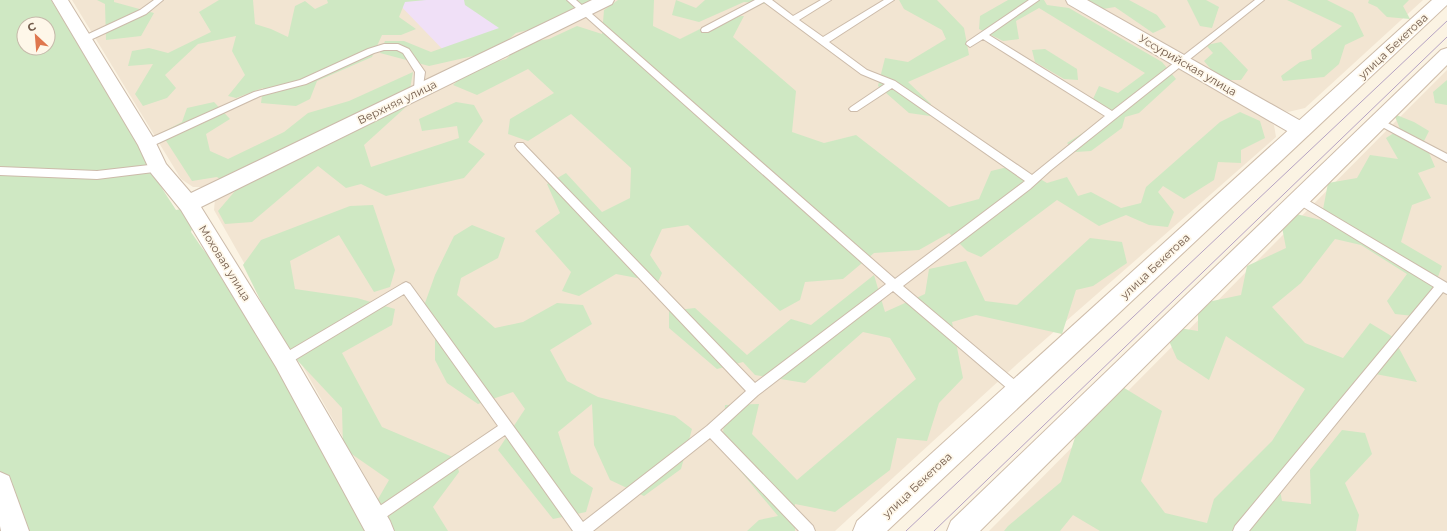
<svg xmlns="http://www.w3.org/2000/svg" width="1447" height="531" viewBox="0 0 1447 531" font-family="Montserrat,sans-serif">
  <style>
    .residential { fill: #f2e5d2 }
    .education { fill: #f0e0f7 }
    .green { fill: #cfe8c3; fill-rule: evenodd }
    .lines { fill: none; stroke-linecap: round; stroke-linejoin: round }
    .service-casing { stroke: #cba; stroke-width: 2 }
    .minor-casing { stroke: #cba; stroke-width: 2 }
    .secondary-casing { stroke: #cebca9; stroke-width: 2 }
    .service { fill: #fff; fill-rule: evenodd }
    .minor { fill: #fff; fill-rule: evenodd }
    .secondary { fill: #fff; fill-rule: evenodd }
    .tram { stroke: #b6a3c3; stroke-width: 1 }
    .labels { text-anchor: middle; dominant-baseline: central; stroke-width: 3.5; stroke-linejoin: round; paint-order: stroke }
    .street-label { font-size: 11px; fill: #725b4b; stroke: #fef7e9 }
  </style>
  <rect width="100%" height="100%" fill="#fbf3e3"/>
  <g class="residential">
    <path d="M 72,0 L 595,0 L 208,187 L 193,187 L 181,179 Z"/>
    <path d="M 616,0 L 1065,0 L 1256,112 L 1274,125 L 1276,137 L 1015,366 L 835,531 L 410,531 L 382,506 L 214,210 L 215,199 L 222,193 Z"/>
    <path d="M 1088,0 L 1423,0 L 1305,108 L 1288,112 L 1266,103 Z"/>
    <path d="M 1447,70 L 1447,531 L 989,531 L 1394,123 Z"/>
  </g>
  <path class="education" d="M 395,0 L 570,0 L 450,57 Z"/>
  <g class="green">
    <path d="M 0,0 L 51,0 L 136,138 L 154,176 L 176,210 L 199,206 L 191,232 L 202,248 L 220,270 L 220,276 L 235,300 L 239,302 L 370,531 L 0,531 ZM 24,24 L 48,24 L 48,48 L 24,48 Z"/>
    <path d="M 97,0 L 114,0 L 114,2 L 154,13 L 141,36 L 106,40 L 105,4 Z"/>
    <path d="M 219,0 L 253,0 L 255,24 L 271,29 L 288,37 L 295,6 L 305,1 L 315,9 L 328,3 L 327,0 L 426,0 L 405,2 L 399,17 L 416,29 L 401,35 L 382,35 L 372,57 L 317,81 L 310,99 L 296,106 L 261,103 L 263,88 L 236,98 L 228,96 L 245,75 L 232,51 L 236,36 L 198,44 L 165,75 L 176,88 L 167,98 L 143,106 L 135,94 L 153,64 L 128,66 L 132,51 L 149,48 L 168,53 L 211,32 L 199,12 Z"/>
    <path d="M 464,0 L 611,0 L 552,24 L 516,33 L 495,51 L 429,66 L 380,53 L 385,41 L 404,41 L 431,52 L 499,28 L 465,5 Z"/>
    <path d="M 618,0 L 654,0 L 653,26 L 680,39 L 724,17 L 744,16 L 733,37 L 796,91 L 792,132 L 824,143 L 856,135 L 949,207 L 979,199 L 991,171 L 1016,165 L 1047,183 L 1067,177 L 1078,196 L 1091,192 L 1121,208 L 1141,203 L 1146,187 L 1220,122 L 1240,112 L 1260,121 L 1265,138 L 1241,150 L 1241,163 L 1218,162 L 1214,180 L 1184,199 L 1163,186 L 1158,192 L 1174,212 L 1168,227 L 1149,225 L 1126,215 L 1099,226 L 1057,200 L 981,257 L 967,251 L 949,233 L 919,250 L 874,253 L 843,279 L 805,282 L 800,300 L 780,311 L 688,225 L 662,229 L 650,255 L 662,273 L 658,282 L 616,274 L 579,296 L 562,291 L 571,272 L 535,231 L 560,213 L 547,184 L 566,173 L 602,212 L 630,198 L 631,168 L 571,114 L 528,141 L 508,134 L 510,119 L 554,93 L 528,69 L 477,95 L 453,85 L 470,69 L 506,59 L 523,43 L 549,39 L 577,26 L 602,34 L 604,10 Z"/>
    <path d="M 676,0 L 696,8 L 705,0 L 772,0 L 764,4 L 744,2 L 699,22 L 672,15 Z"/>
    <path d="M 899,0 L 937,0 L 964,28 L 969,55 L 908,82 L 931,104 L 930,116 L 909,113 L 878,86 L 885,58 L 908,62 L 946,39 L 942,30 L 904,9 Z"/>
    <path d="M 1008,0 L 1044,0 L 1047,5 L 1069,8 L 1162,62 L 1176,79 L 1139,113 L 1125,117 L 1122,128 L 1091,151 L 1076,152 L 1067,143 L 1106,118 L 1093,99 L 1099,86 L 1118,93 L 1145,73 L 1039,8 L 1016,21 L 1019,39 L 1003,41 L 979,29 L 980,16 Z"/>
    <path d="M 1081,0 L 1129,0 L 1157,15 L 1166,27 L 1153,33 L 1115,7 L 1097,10 Z"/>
    <path d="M 1187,0 L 1206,0 L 1219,7 L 1212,28 L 1200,26 Z"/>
    <path d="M 1287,0 L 1327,0 L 1353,13 L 1364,36 L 1345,45 L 1339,64 L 1324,77 L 1283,81 L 1281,76 L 1300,62 L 1312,59 L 1311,50 L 1342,26 Z"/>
    <path d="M 1369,0 L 1409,0 L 1403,6 L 1410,19 L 1387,17 L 1377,7 L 1368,3 Z"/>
    <path d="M 1221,42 L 1248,70 L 1241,80 L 1220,80 L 1204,61 L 1213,53 L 1206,45 Z"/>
    <path d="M 1045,49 L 1077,69 L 1078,80 L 1064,79 L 1035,62 L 1032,50 Z"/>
    <path d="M 413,72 L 407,106 L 364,145 L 371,167 L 459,138 L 457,126 L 422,131 L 419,119 L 456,102 L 474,105 L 483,121 L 468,142 L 485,154 L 464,178 L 386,196 L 361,184 L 346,188 L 318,166 L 252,222 L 225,224 L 218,211 L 235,191 L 217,177 L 192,181 L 161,133 L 182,122 L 187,108 L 214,102 L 230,119 L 206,134 L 210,151 L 228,159 L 284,132 L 308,113 L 349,101 Z"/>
    <path d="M 1447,80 L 1447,105 L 1435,103 L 1433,92 Z"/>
    <path d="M 1394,114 L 1414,122 L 1429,131 L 1424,141 L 1435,167 L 1418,173 L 1431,198 L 1412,205 L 1401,242 L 1442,266 L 1423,317 L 1395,314 L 1387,301 L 1407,274 L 1361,245 L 1335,239 L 1301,283 L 1272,307 L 1305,343 L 1343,358 L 1370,323 L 1393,337 L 1417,382 L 1365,372 L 1278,479 L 1282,501 L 1311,504 L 1310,470 L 1342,430 L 1365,433 L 1372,454 L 1345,483 L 1359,515 L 1356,531 L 1100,531 L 1073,515 L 1060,531 L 1004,531 L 1008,526 L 1061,482 L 1077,431 L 1121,386 L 1162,411 L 1141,481 L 1165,513 L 1207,523 L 1214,499 L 1272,441 L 1305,389 L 1226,336 L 1209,380 L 1177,359 L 1169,341 L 1179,328 L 1198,331 L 1198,304 L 1241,295 L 1247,266 L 1286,248 L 1281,222 L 1292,213 L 1321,220 L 1328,183 L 1357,178 L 1370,155 L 1398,159 L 1386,138 L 1400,129 Z"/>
    <path d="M 373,205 L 395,270 L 390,287 L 374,292 L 339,235 L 290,261 L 295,289 L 357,298 L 395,309 L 392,325 L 342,353 L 382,427 L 455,458 L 459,472 L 433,507 L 448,531 L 389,531 L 374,506 L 389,480 L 343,448 L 342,408 L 282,344 L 243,265 L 261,240 L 350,206 Z"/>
    <path d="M 472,225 L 505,238 L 498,258 L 461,278 L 457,295 L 495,328 L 523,322 L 557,303 L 583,305 L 592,324 L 550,350 L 567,381 L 598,397 L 675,416 L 692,429 L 681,469 L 644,496 L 610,480 L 594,445 L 592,404 L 558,432 L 571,473 L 593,488 L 586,512 L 553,519 L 498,450 L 525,409 L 513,392 L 478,404 L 447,383 L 435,360 L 435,334 L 420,317 L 435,275 L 454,236 Z"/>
    <path d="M 1090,238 L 1122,242 L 1127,263 L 1093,286 L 1076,290 L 1062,334 L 976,315 L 952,322 L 963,378 L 939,403 L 927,441 L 897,438 L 890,470 L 835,512 L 795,504 L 795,531 L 747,531 L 759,520 L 778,516 L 722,449 L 725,405 L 759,404 L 752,434 L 797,480 L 916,379 L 890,338 L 863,332 L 805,383 L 755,375 L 743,362 L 717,369 L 669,328 L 669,311 L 695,308 L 747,355 L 791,319 L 811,325 L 874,275 L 885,312 L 925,294 L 929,269 L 966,261 L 985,301 L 1017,305 Z"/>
  </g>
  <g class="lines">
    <defs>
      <g id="service">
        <path d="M 154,0 L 163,0 L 146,14 L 88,41 L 82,41 L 81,39 L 82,37 L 140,10 Z"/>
        <path d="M 567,0 L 576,0 L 895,279 L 1025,181 L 892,88 L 857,111 L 851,111 L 849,109 L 851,107 L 885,84 L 861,74 L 764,2 L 708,32 L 702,32 L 701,30 L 702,28 L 755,0 L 772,0 L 793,16 L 821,0 L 831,0 L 799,20 L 823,37 L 884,0 L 894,0 L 829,42 L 867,70 L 895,81 L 1032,175 L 1105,116 L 983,39 L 970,47 L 966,44 L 967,42 L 1029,0 L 1039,0 L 989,35 L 1112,111 L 1255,0 L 1264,0 L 1051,170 L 1030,189 L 903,286 L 1023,387 L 1025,391 L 1023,395 L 1019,397 L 1015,395 L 893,291 L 758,395 L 720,430 L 813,526 L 815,531 L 799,531 L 710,438 L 593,531 L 573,531 L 505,435 L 373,526 L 368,524 L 366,519 L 368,514 L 498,426 L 404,294 L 288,364 L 284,365 L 280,364 L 278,360 L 280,356 L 402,284 L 406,282 L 410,284 L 583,522 L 707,426 L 746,391 L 517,149 L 515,146 L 517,143 L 523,143 L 755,383 L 886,284 Z"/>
        <path d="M 384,44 L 398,44 L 409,49 L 425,72 L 422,93 L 419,94 L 414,91 L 415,72 L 403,53 L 397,50 L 384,50 L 374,53 L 306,84 L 260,96 L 150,147 L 144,147 L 142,144 L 144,141 L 254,92 L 300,80 L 368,49 Z"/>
        <path d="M 1378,118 L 1447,154 L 1447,162 L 1375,123 L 1373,121 L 1375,119 Z"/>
        <path d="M 158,164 L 162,165 L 163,168 L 162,171 L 97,179 L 0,175 L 0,167 L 97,171 Z"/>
        <path d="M 1299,195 L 1447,283 L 1447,294 L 1443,292 L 1249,531 L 1233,531 L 1235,526 L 1434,287 L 1295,202 L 1294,199 L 1295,196 Z"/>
      </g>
      <g id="minor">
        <path d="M 52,0 L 68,0 L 154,139 L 166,164 L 191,193 L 592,0 L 614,0 L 612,4 L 201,207 L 292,353 L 390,521 L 394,531 L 365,531 L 276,367 L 181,210 L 151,173 L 138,145 Z"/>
        <path d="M 1066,0 L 1087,0 L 1308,125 L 1311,130 L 1308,135 L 1301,137 L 1294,135 L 1068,4 Z"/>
        <path d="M 0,472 L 9,476 L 29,531 L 1,531 L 0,526 Z"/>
      </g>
      <g id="secondary">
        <path d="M 1432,0 L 1447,0 L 1447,5 L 887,531 L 853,531 L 857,521 Z"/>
        <path d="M 1447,48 L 1447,65 L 980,531 L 947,531 L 951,521 L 1441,50 Z"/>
      </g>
    </defs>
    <use href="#service" class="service-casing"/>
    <use href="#minor" class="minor-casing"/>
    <use href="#secondary" class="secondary-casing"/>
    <use href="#service" class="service"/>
    <use href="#minor" class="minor"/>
    <use href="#secondary" class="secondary"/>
    <g class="tram">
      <path d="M 906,531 L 1447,21"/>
      <path d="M 934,531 L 1447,37"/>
    </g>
  </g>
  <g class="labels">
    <g class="street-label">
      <text transform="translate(1393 46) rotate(-43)">улица Бекетова</text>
      <text transform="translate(1188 65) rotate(30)">Уссурийская улица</text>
      <text transform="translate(397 102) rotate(-26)">Верхняя улица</text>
      <text transform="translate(225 263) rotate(58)">Моховая улица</text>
      <text transform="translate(1155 266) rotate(-43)">улица Бекетова</text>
      <text transform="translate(917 485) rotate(-43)">улица Бекетова</text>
    </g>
  </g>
  <g transform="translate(36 36) rotate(334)"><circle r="19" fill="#fef7e9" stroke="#c6b9aa"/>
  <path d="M0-3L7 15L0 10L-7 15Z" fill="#df774e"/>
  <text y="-6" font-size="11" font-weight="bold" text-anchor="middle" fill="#725b4b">С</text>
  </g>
</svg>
